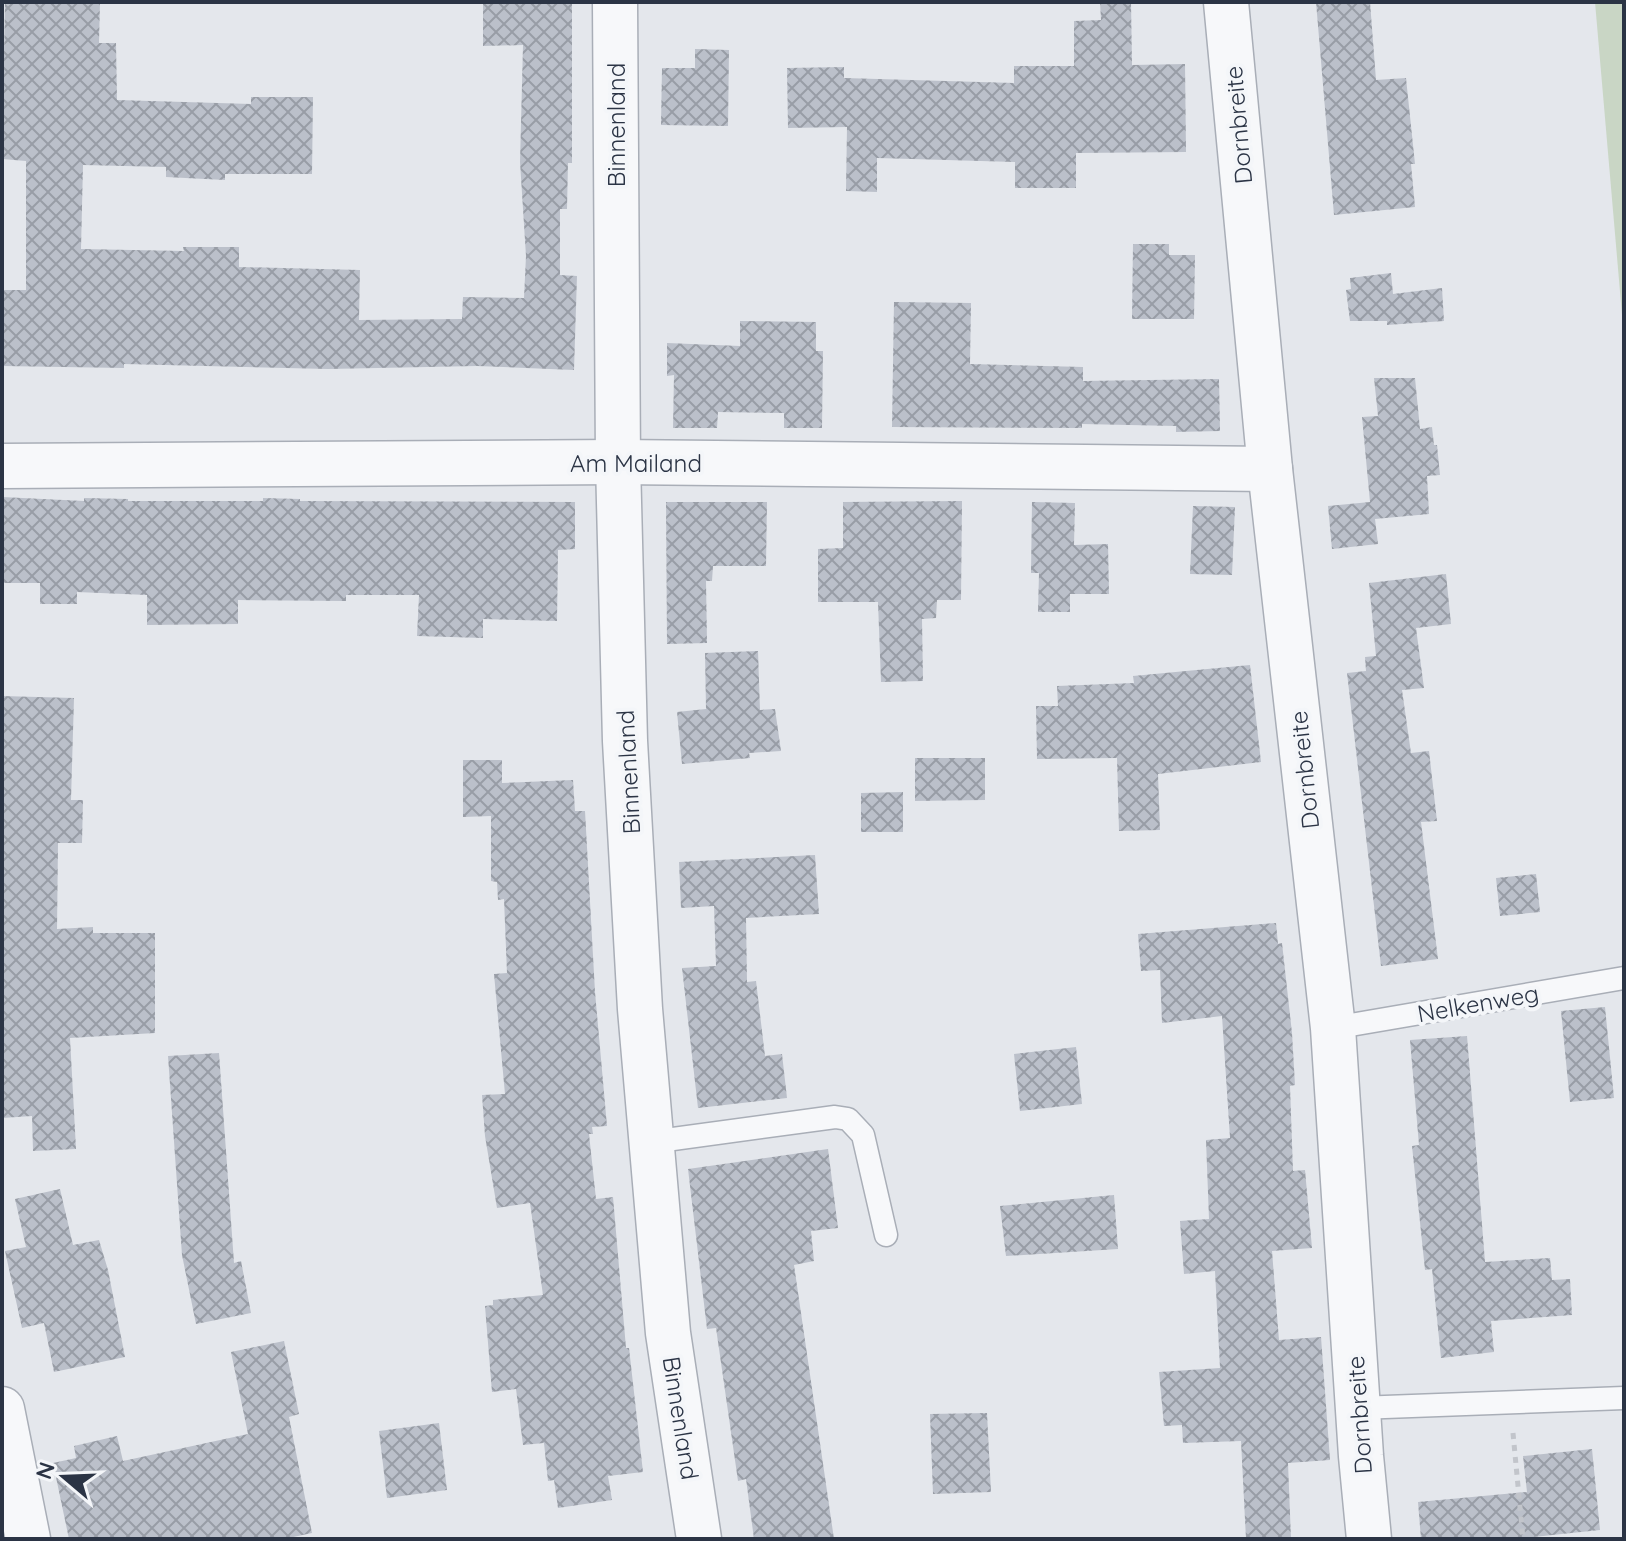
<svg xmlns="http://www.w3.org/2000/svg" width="1626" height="1541" viewBox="0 0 1626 1541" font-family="Quicksand,sans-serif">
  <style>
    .green { fill: #c9d6c5 }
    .building { fill: url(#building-cross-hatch) }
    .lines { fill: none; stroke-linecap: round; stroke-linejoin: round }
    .lane-casing { stroke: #a9aeb7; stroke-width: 25 }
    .street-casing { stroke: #a9aeb7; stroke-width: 47 }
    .path { stroke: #c2c5cb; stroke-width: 5; stroke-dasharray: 6 6; stroke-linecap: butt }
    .lane { stroke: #f7f8fa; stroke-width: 22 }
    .street { stroke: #f7f8fa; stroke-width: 44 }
    .labels { text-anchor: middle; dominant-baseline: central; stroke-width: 8; stroke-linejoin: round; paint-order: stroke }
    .street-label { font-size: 24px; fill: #2b3445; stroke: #f4f6f9 }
  </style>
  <defs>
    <pattern id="building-cross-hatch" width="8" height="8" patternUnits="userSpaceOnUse" patternTransform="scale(2)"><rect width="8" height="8" fill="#bbc0ca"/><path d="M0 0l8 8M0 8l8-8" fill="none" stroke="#989da6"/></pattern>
  </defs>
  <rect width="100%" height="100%" fill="#e4e7ec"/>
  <path class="green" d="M 1595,2 L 1624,2 L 1624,338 Z"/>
  <g class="building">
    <path d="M 5,2 L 100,2 L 99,43 L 116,43 L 117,100 L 251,104 L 251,97 L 313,97 L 312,174 L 225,174 L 225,180 L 166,177 L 166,167 L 83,165 L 81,249 L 184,251 L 183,247 L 239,247 L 239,267 L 360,270 L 359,320 L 462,319 L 463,297 L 524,298 L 526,256 L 520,162 L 523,45 L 483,46 L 483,2 L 572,2 L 572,163 L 568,163 L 567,209 L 560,209 L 560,275 L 577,276 L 574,370 L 477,366 L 328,369 L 124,364 L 124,368 L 2,366 L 2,290 L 26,290 L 26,161 L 2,159 Z"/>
    <path d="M 1100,2 L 1131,2 L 1132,65 L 1185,64 L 1186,152 L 1076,153 L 1076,188 L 1015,188 L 1015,162 L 877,158 L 877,192 L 846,191 L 847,127 L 788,128 L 787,68 L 844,67 L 844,78 L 1014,83 L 1014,66 L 1074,66 L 1074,21 L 1101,20 Z"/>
    <path d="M 1316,2 L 1370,2 L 1376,80 L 1406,78 L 1415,164 L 1411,164 L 1415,207 L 1334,215 Z"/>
    <path d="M 695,49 L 729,50 L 728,126 L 661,125 L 662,68 L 695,68 Z"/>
    <path d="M 1133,244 L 1169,244 L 1169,255 L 1195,255 L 1194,319 L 1132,319 Z"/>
    <path d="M 1391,273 L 1393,294 L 1442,288 L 1444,321 L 1387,325 L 1387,321 L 1350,321 L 1346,290 L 1351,289 L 1350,278 Z"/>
    <path d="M 894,302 L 971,303 L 970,364 L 1083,367 L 1083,381 L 1219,379 L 1220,431 L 1176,432 L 1176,426 L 1082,424 L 1082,428 L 892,427 Z"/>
    <path d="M 740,321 L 816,322 L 816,351 L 823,351 L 822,428 L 784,428 L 784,413 L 718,412 L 717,428 L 673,428 L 674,375 L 667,376 L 667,343 L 740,346 Z"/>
    <path d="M 1374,378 L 1415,378 L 1420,429 L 1432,427 L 1434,445 L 1437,445 L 1440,475 L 1427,476 L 1429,514 L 1375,519 L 1378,544 L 1332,549 L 1328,506 L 1370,502 L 1362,417 L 1378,416 Z"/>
    <path d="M 2,497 L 84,501 L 84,498 L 128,499 L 128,501 L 263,501 L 263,498 L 300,499 L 300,501 L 575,502 L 575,549 L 558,550 L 557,621 L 483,619 L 483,638 L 417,636 L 419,595 L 346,595 L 346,601 L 238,600 L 238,624 L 147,625 L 147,595 L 77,592 L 77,604 L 40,604 L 40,583 L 2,583 Z"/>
    <path d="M 962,501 L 961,600 L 937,600 L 936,618 L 922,619 L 923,681 L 881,682 L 878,602 L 818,602 L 818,549 L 843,548 L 843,502 Z"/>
    <path d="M 666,502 L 767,502 L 766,566 L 713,566 L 712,581 L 706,581 L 707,643 L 667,644 Z"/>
    <path d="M 1032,502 L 1075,503 L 1074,545 L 1108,544 L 1109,594 L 1070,594 L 1070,612 L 1038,612 L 1039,573 L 1031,573 Z"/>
    <path d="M 1193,506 L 1235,507 L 1232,575 L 1190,574 Z"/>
    <path d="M 1446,574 L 1451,624 L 1416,628 L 1424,688 L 1402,690 L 1411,753 L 1429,751 L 1437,821 L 1421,822 L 1438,959 L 1381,966 L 1347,673 L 1366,671 L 1365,657 L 1376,656 L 1369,583 Z"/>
    <path d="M 758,651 L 760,710 L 775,709 L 781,751 L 749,753 L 750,758 L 682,764 L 677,712 L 706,709 L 705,653 Z"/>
    <path d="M 1250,665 L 1261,762 L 1158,774 L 1160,830 L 1119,831 L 1117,758 L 1037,759 L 1036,706 L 1058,706 L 1057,686 L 1134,683 L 1133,676 Z"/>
    <path d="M 2,696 L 74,698 L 71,800 L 83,800 L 82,843 L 58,843 L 57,929 L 93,927 L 93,933 L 155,933 L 155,1033 L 70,1038 L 76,1149 L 33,1151 L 32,1116 L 2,1118 Z"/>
    <path d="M 915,758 L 985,758 L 985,800 L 915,801 Z"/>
    <path d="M 463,760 L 502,760 L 502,783 L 573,780 L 575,811 L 585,811 L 595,992 L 607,1126 L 592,1127 L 593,1134 L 589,1134 L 596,1199 L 613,1197 L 626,1348 L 629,1348 L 643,1472 L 608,1476 L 612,1500 L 558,1508 L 554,1480 L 548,1481 L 544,1443 L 523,1445 L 516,1389 L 492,1392 L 485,1306 L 493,1305 L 493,1300 L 543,1295 L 530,1203 L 497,1208 L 485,1136 L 482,1095 L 505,1094 L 494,974 L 507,973 L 504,899 L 498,900 L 497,882 L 491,881 L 491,816 L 463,817 Z"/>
    <path d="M 903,792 L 903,832 L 861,832 L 861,793 Z"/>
    <path d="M 815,855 L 819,914 L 746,918 L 747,982 L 756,981 L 765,1056 L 782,1054 L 787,1098 L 698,1108 L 682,968 L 716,966 L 714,906 L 681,908 L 679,862 Z"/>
    <path d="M 1536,874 L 1540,912 L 1500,916 L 1496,878 Z"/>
    <path d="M 1276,923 L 1278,944 L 1282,943 L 1292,1033 L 1295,1085 L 1290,1086 L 1293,1171 L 1305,1170 L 1312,1248 L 1272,1251 L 1279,1340 L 1321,1337 L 1330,1460 L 1288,1463 L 1291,1539 L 1246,1539 L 1241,1441 L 1183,1443 L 1182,1425 L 1164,1426 L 1159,1372 L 1220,1368 L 1215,1271 L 1184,1274 L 1180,1221 L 1209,1219 L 1206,1140 L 1230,1138 L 1222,1016 L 1162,1023 L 1160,970 L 1141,971 L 1138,934 Z"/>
    <path d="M 1605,1007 L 1614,1098 L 1570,1102 L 1561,1011 Z"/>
    <path d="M 1467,1036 L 1485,1262 L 1550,1258 L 1552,1280 L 1570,1279 L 1572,1315 L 1491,1321 L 1494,1352 L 1441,1358 L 1432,1269 L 1425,1270 L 1412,1146 L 1419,1145 L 1410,1040 Z"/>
    <path d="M 1076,1047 L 1082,1104 L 1020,1111 L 1014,1054 Z"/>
    <path d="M 219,1053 L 234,1263 L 241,1261 L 251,1313 L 196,1324 L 182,1255 L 168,1056 Z"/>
    <path d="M 828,1149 L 838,1228 L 811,1231 L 814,1261 L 794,1265 L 834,1539 L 754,1539 L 746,1479 L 738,1481 L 716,1328 L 707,1329 L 688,1169 Z"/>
    <path d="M 60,1189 L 73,1245 L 99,1240 L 108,1270 L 125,1357 L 54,1372 L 44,1323 L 22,1328 L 5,1251 L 26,1247 L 15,1199 Z"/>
    <path d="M 1114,1195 L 1118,1249 L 1006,1256 L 1000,1206 Z"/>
    <path d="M 284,1341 L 299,1414 L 289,1417 L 312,1533 L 284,1539 L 69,1539 L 53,1463 L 76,1458 L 74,1446 L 117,1436 L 123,1461 L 248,1434 L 231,1352 Z"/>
    <path d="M 987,1413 L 991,1492 L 933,1494 L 930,1414 Z"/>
    <path d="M 439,1423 L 447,1490 L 387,1498 L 379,1431 Z"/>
    <path d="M 1592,1449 L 1600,1530 L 1515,1539 L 1421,1539 L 1418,1502 L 1527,1492 L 1523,1456 Z"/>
  </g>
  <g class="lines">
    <defs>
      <g id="lane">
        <path d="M 1333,1028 L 1624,978"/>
        <path d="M 651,1142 L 835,1117 L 848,1119 L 863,1135 L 886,1235"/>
        <path d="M 1358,1408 L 1624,1398"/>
      </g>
      <g id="street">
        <path d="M 615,2 L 618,462 L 625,741 L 640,1009 L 668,1333 L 699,1539"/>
        <path d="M 1226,2 L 1270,469 L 1333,1028 L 1361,1456 L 1369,1539"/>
        <path d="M 2,466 L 618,462 L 1270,469"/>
        <path d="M 2,1409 L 28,1539"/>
      </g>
    </defs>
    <use href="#lane" class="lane-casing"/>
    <use href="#street" class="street-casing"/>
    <path class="path" d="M 1513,1433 L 1523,1539"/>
    <use href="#lane" class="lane"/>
    <use href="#street" class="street"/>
  </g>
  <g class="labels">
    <g class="street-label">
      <text transform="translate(616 125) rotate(-90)">Binnenland</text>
      <text transform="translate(1238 125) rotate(-95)">Dornbreite</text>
      <text x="636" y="463">Am Mailand</text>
      <text transform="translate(1304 770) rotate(-96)">Dornbreite</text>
      <text transform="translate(628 772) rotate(-93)">Binnenland</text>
      <text transform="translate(1478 1003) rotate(-10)">Nelkenweg</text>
      <text transform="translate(1359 1415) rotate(-94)">Dornbreite</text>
      <text transform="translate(681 1418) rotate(81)">Binnenland</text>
    </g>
  </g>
  <rect width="1626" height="1541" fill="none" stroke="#2b3445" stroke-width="8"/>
  <g transform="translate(64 1477) rotate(289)" stroke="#f4f6f9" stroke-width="6" paint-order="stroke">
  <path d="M0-6L14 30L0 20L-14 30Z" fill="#2b3445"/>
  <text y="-12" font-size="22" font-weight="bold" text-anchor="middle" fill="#2b3445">N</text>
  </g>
</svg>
